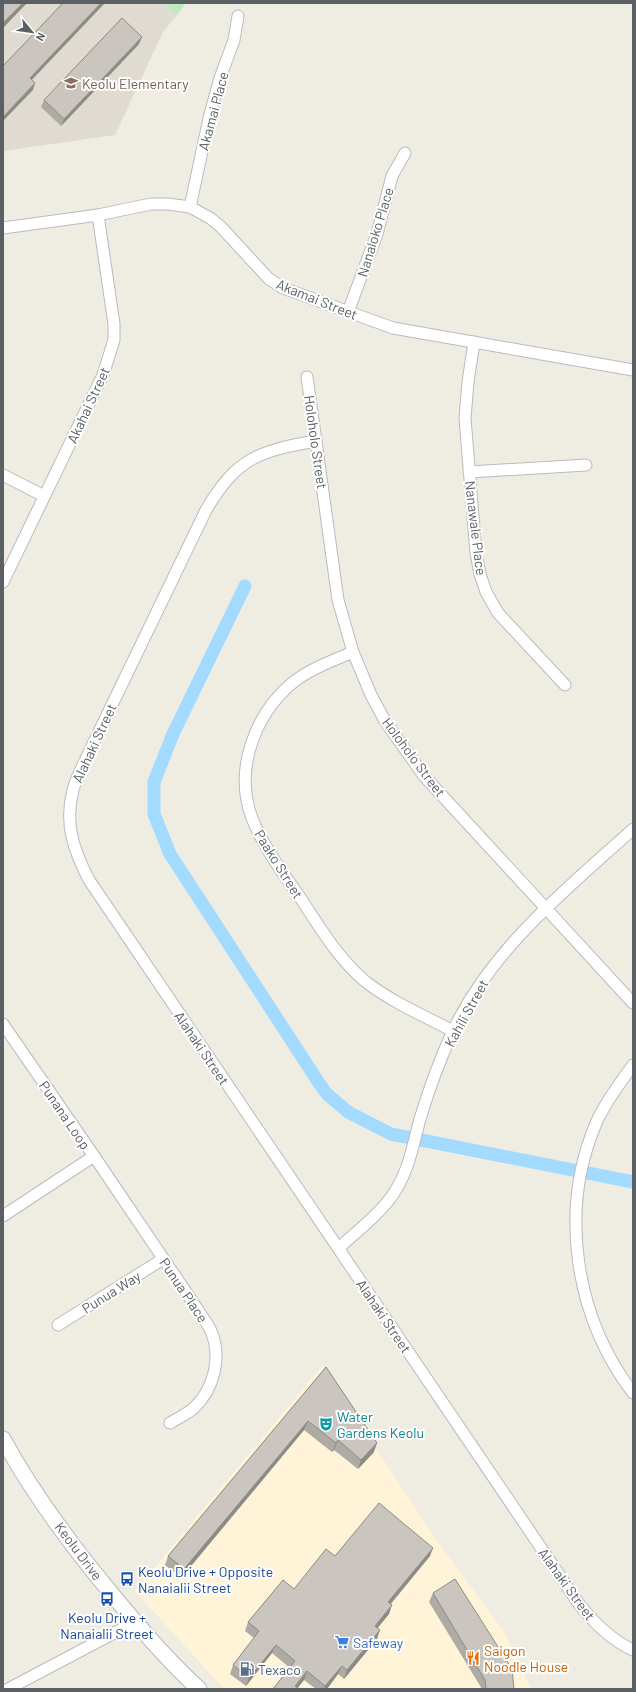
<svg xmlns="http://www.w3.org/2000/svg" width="636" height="1692" viewBox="0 0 636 1692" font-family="Barlow,sans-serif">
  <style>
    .commercial { fill: #fff4d8 }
    .education { fill: #dfdbd1 }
    .green { fill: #beeabc }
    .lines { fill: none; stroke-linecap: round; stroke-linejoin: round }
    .canal { stroke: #a3daff; stroke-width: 13 }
    .street-casing { stroke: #b8bbc0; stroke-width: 13 }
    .secondary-casing { stroke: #b6bac0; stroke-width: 17 }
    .street { stroke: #fff; stroke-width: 11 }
    .secondary { stroke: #fff; stroke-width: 15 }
    .wall { fill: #aeaaa4 }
    .shaded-wall { fill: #8d8b86 }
    .building { fill: #cac6bf; stroke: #8d8b86 }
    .labels { text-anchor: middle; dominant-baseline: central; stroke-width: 4; stroke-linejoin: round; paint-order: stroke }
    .education-label { font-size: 14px; fill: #785e54; stroke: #fff; text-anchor: start }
    .street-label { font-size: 14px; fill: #5b6065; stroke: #fff }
    .culture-label { font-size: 14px; fill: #0d838f; stroke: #fff; text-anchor: start }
    .transit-label { font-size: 14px; fill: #164399; stroke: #fff; text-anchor: start }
    .shop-label { font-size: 14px; fill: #366cbe; stroke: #fff; text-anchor: start }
    .food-label { font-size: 14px; fill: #c56008; stroke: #fff; text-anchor: start }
    .service-label { font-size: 14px; fill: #4e5e75; stroke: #fff; text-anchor: start }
  </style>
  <rect width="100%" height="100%" fill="#efece2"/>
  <path class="commercial" d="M 322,1366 L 432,1534 L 507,1636 L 531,1689 L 224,1689 L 135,1591 Z"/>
  <path class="education" d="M 3,3 L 164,3 L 177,15 L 163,32 L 115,135 L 3,151 Z"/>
  <path class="green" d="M 164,3 L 186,3 L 177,15 Z"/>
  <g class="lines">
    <path class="canal" d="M 245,586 L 173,734 L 154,782 L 154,814 L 170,854 L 319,1083 L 327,1094 L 348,1112 L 391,1134 L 633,1182"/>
    <defs>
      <g id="street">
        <path d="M 190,207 L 210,114 L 220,78 L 234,40 L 238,16"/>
        <path d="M 3,228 L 98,215 L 151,204 L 168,204 L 190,207 L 210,218 L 221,227 L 269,279 L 283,288 L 393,328 L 633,370"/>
        <path d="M 348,312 L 377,234 L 392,176 L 405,153"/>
        <path d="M 474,342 L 468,382 L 465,418 L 476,553 L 480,574 L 486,592 L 498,613 L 565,685"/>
        <path d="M 307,377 L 338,600 L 353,652 L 371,695 L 385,721 L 424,776 L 633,1003"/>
        <path d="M 316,441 C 258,451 237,458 206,510 L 82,767 C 79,774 75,782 73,790 C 64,824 74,851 89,880 L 579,1604 C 594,1623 611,1640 633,1650"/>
        <path d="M 469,472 L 586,465"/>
        <path d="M 3,475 L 44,496"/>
        <path d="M 3,582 L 103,375 L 114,340 L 114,324 L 98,215"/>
        <path d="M 353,652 C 332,661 309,669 291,684 C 254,716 234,771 252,818 C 263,846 282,872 299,896 C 319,926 338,959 366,982 C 392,1002 424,1016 453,1031"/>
        <path d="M 3,1024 L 94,1156 L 3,1216"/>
        <path d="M 633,1065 C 620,1083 606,1101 597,1121 C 558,1210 575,1317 633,1393"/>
        <path d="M 94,1156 L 198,1310 C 202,1317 208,1324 211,1331 C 222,1357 214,1389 194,1408 C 187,1414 178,1418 170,1423"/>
        <path d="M 339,1248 C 357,1231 380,1214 394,1193 C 409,1170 413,1145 420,1119 C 429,1089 440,1059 453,1031 C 492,948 567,889 633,829"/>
        <path d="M 58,1325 L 163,1259"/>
        <path d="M 8,1689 L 135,1622"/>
      </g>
      <path id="secondary" d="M 3,1439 C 33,1494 71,1545 111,1593 C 138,1626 167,1660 199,1689"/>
    </defs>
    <use href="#street" class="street-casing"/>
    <use href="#secondary" class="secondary-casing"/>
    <use href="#street" class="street"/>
    <use href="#secondary" class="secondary"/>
  </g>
  <g class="wall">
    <path d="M 139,44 L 61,126 L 41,107 L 44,100 Z"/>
    <path d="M 326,1367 L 374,1452 L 358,1469 L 334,1450 L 332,1452 L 304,1430 L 181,1578 L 165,1565 L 168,1556 Z"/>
    <path d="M 335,1556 L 430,1556 L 391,1604 L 389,1614 L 377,1628 L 377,1639 L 344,1679 L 338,1674 L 327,1689 L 316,1689 L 304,1680 L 273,1689 L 290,1668 L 272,1653 L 246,1686 L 230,1674 L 233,1665 L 254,1638 L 245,1631 L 248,1622 L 294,1589 Z"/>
    <path d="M 433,1593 L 514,1689 L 482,1689 L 429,1602 Z"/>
  </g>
  <g class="shaded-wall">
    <path d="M 23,3 L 27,3 L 3,28 L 3,23 Z"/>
    <path d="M 101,3 L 105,3 L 27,85 L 30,78 Z"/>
    <path d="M 142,37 L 139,44 L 61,126 L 64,119 Z"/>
    <path d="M 35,83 L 33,90 L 3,121 L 3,117 Z"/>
    <path d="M 308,1421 L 304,1430 L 181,1578 L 184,1569 Z"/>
    <path d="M 338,1440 L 334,1450 L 332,1452 L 336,1443 Z"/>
    <path d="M 377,1443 L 374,1452 L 358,1469 L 361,1460 Z"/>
    <path d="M 433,1548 L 430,1556 L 385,1610 L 388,1602 Z"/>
    <path d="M 392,1605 L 389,1614 L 372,1635 L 375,1626 Z"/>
    <path d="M 380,1630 L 377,1639 L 344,1679 L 347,1670 Z"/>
    <path d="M 276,1645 L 272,1653 L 246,1686 L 249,1678 Z"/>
    <path d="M 342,1666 L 338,1674 L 327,1689 L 324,1689 L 325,1686 Z"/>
    <path d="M 307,1671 L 304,1680 L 297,1689 L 295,1686 Z"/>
  </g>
  <g class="building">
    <path d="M 3,3 L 23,3 L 3,23 Z"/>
    <path d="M 63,3 L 101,3 L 30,78 L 35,83 L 3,117 L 3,66 Z"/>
    <path d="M 122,18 L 142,37 L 64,119 L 44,100 Z"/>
    <path d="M 326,1367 L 377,1443 L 361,1460 L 338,1440 L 336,1443 L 308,1421 L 184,1569 L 168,1556 Z"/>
    <path d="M 379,1503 L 433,1548 L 388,1602 L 392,1605 L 375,1626 L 380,1630 L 347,1670 L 342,1666 L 325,1686 L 307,1671 L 295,1686 L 299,1689 L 273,1689 L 295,1661 L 276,1645 L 249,1678 L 233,1665 L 259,1631 L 248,1622 L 283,1580 L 294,1589 L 326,1549 L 335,1556 Z"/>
    <path d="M 455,1579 L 512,1669 L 514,1689 L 486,1689 L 485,1680 L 433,1593 Z"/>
  </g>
  <defs>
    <symbol id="school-bare" viewBox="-9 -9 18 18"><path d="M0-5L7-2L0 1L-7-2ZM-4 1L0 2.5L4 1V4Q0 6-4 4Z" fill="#8d6e63" stroke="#fff" stroke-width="2.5" paint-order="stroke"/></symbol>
    <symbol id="theatre-bare" viewBox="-9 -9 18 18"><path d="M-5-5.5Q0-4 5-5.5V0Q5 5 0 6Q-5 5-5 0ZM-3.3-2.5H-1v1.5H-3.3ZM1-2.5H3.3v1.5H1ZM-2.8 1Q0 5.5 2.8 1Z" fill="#0f9aa8" stroke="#fff" stroke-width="2.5" paint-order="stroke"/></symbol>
    <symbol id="bus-bare" viewBox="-9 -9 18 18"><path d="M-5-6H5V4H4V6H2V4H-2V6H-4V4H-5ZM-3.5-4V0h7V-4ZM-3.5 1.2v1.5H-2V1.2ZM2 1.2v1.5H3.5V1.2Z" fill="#1a4fb4" stroke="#fff" stroke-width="2.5" paint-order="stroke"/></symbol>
    <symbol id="supermarket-bare" viewBox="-9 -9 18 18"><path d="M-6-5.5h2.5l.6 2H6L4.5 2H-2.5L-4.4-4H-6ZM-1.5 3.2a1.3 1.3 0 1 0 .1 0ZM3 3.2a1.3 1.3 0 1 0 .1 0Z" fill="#3f7fe0" stroke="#fff" stroke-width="2.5" paint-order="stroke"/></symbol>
    <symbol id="restaurant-bare" viewBox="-9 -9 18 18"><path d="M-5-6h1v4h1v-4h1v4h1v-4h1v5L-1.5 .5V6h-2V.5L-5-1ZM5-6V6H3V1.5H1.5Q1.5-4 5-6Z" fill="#e8710a" stroke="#fff" stroke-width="2.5" paint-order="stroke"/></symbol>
    <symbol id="fuel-bare" viewBox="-9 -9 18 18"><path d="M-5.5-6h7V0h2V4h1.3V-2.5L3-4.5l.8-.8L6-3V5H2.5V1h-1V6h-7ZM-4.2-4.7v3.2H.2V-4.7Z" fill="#5c6f8a" stroke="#fff" stroke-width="2.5" paint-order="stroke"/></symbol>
  </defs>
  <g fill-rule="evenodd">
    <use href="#school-bare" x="61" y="73" width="20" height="20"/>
    <use href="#theatre-bare" x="316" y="1414" width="20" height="20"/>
    <use href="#bus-bare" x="117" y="1569" width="20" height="20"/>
    <use href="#bus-bare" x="97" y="1589" width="20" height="20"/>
    <use href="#supermarket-bare" x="332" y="1632" width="20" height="20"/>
    <use href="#restaurant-bare" x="463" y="1648" width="20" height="20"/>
    <use href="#fuel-bare" x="237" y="1659" width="20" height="20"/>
  </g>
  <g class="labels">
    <g class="education-label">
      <text x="82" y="83">Keolu Elementary</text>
    </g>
    <g class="street-label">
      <text transform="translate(213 111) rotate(-75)">Akamai Place</text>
      <text transform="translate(375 232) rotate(-73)">Nanaloko Place</text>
      <text transform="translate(317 299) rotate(22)">Akamai Street</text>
      <text transform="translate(88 405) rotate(-65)">Akahai Street</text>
      <text transform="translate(316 442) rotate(82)">Holoholo Street</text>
      <text transform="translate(476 528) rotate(83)">Nanawale Place</text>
      <text transform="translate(94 743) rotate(-65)">Alahaki Street</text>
      <text transform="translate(414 757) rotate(53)">Holoholo Street</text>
      <text transform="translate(279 864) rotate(58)">Paako Street</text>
      <text transform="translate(466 1013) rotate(-61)">Kahili Street</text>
      <text transform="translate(202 1048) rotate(56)">Alahaki Street</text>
      <text transform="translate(65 1115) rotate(56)">Punana Loop</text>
      <text transform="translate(184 1290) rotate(56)">Punua Place</text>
      <text transform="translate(111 1292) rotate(-32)">Punua Way</text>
      <text transform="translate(384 1316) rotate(56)">Alahaki Street</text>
      <text transform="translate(79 1551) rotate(53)">Keolu Drive</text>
      <text transform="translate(567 1584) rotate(54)">Alahaki Street</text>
    </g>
    <g class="culture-label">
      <text x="337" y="1416">Water<tspan x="337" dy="16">Gardens Keolu</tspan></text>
    </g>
    <g class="transit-label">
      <text x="138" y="1571">Keolu Drive + Opposite<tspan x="138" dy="16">Nanaialii Street</tspan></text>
      <text x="107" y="1617" text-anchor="middle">Keolu Drive +<tspan x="107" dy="16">Nanaialii Street</tspan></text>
    </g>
    <g class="shop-label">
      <text x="353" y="1642">Safeway</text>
    </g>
    <g class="food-label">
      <text x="484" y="1650">Saigon<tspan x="484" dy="16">Noodle House</tspan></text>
    </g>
    <g class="service-label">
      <text x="258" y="1669">Texaco</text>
    </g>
  </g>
  <rect width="636" height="1692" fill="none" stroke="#5b6065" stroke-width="8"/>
  <g transform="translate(32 32) rotate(119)" stroke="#ffffff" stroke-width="3" paint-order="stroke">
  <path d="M0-3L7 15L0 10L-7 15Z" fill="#5b6065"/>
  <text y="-6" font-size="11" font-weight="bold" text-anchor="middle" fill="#5b6065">N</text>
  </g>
</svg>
